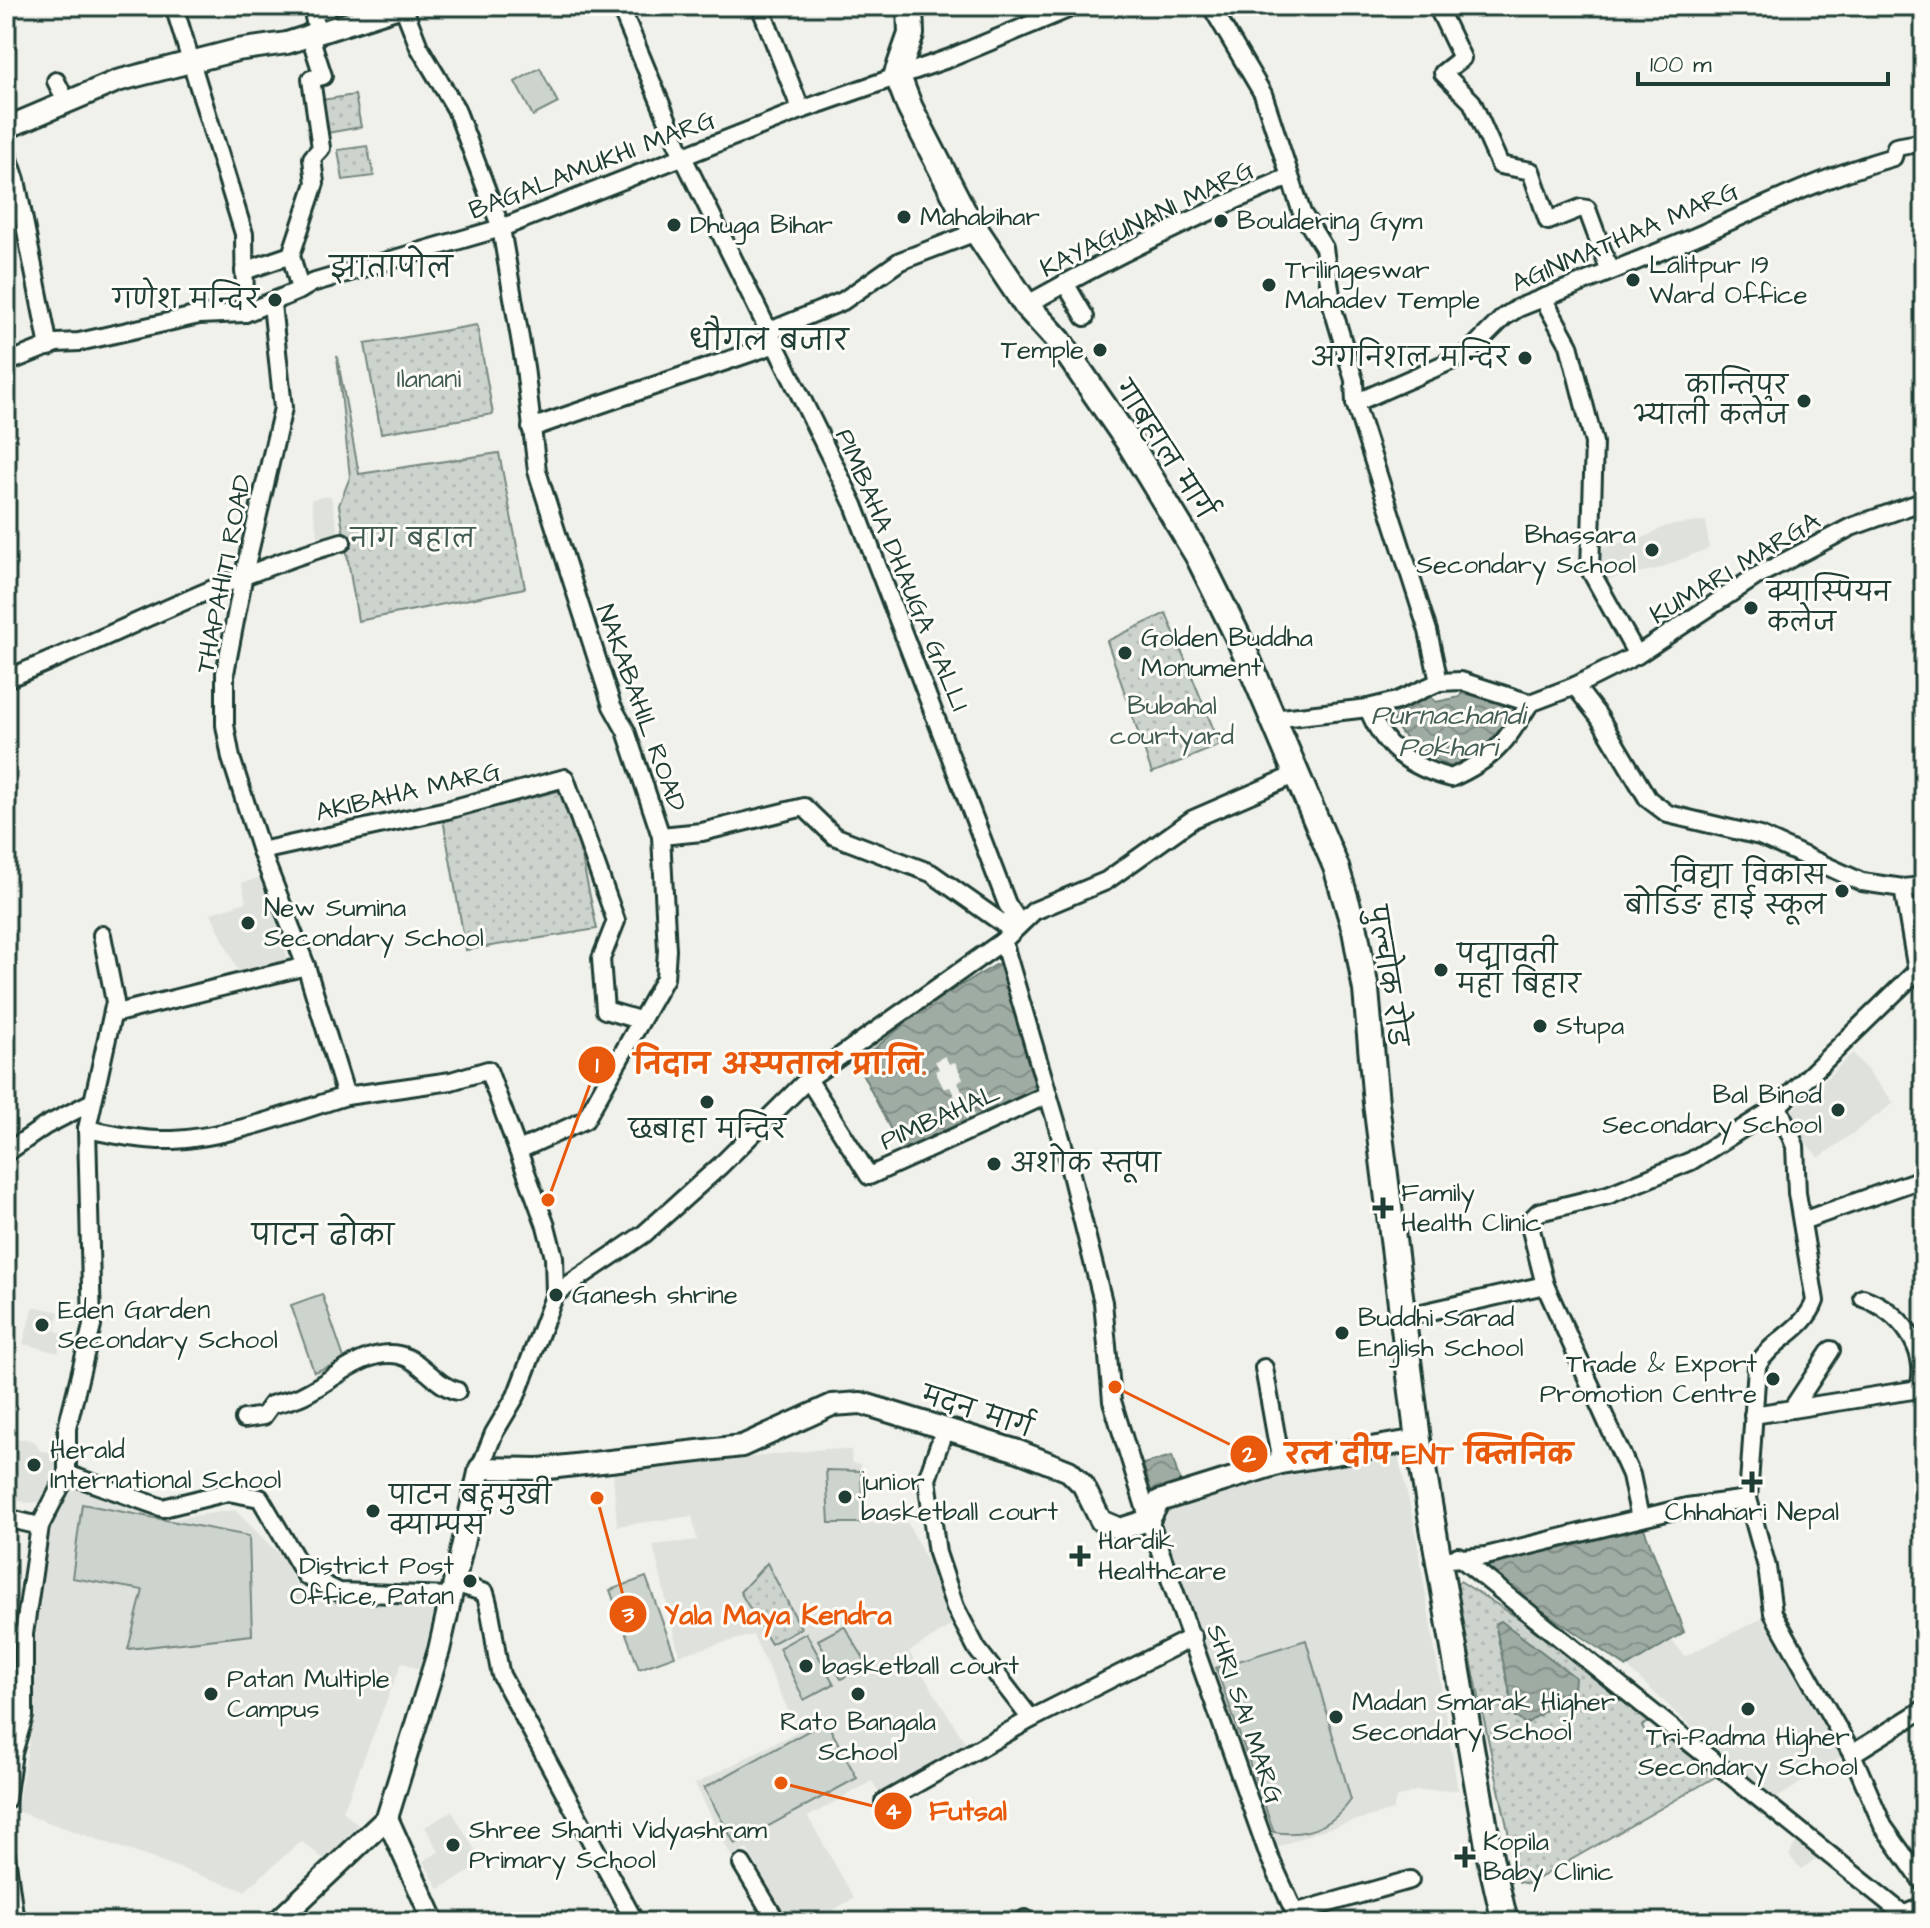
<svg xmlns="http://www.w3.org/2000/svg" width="1930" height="1928" viewBox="0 0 1930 1928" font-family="'Architects Daughter','Playpen Sans Deva',sans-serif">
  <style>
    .built { fill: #dfe2dc }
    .grass { fill: url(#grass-dots); stroke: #768880; stroke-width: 2 }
    .garden { fill: #cdd3cd; stroke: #768880; stroke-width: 2 }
    .water { fill: url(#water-waves); stroke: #6c8077; stroke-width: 2 }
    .pier { fill: #f0f1eb }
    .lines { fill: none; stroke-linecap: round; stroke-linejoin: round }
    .minor-casing { stroke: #1f3d34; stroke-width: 22 }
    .tertiary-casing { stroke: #1f3d34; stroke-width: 26 }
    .secondary-casing { stroke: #1f3d34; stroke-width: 30 }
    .primary-casing { stroke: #1f3d34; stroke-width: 32 }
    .minor { stroke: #fdfcf7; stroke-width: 16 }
    .tertiary { stroke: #fdfcf7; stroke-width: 20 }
    .secondary { stroke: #fdfcf7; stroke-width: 24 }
    .primary { stroke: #fdfcf7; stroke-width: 26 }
    .poi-dot { fill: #1f3d34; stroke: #fdfcf7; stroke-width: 3 }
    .labels { text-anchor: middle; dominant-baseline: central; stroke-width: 6; stroke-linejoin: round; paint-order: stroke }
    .street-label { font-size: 26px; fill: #1f3d34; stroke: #fdfcf7 }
    .poi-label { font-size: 26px; fill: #1f3d34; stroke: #fdfcf7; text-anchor: start }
    .park-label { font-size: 26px; fill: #425b53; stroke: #fdfcf7 }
    .neighbourhood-label { font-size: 28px; fill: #1f3d34; stroke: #fdfcf7 }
    .water-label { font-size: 28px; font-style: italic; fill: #455e56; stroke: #fdfcf7 }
    .leader { fill: none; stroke: #e8590c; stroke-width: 3 }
    .callout-dot { fill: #e8590c; stroke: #fdfcf7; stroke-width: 3 }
    .mark-label { font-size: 24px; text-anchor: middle; font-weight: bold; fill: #fff }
    .callout-label { font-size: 28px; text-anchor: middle; font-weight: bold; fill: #e8590c; stroke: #fdfcf7; stroke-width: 6; stroke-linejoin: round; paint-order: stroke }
  </style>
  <defs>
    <pattern id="grass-dots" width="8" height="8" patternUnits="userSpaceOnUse" patternTransform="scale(2)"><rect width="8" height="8" fill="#cdd3cd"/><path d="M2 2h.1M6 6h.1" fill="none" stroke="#b0b6b1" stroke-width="1.8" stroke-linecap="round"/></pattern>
    <pattern id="water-waves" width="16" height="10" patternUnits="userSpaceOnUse" patternTransform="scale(2)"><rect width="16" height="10" fill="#9faca4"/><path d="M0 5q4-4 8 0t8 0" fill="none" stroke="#818d86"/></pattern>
  </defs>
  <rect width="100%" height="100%" fill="#f0f1eb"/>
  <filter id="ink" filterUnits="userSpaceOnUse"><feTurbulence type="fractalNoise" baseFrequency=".0125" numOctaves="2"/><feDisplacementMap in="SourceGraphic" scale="16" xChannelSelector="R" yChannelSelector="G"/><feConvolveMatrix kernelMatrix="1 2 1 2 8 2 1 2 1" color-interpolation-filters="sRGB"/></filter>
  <g filter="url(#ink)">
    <g class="built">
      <path d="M 331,496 L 340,543 L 320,546 L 311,499 Z"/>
      <path d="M 1706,521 L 1709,548 L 1658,569 L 1597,581 L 1594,552 L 1621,542 L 1641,539 L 1666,526 Z"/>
      <path d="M 265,876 L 284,934 L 288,969 L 241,978 L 211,913 L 246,902 L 242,883 Z"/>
      <path d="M 1853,1053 L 1894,1103 L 1819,1158 L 1784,1118 Z"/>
      <path d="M 33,1306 L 59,1312 L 55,1331 L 63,1334 L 58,1353 L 23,1344 Z"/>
      <path d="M 6,1439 L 26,1439 L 35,1442 L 40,1451 L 65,1452 L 51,1501 L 28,1503 L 6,1498 Z"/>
      <path d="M 1396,1447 L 1414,1523 L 1458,1790 L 1416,1791 L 1396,1798 L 1393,1810 L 1316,1832 L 1273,1849 L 1158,1525 L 1167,1498 Z"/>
      <path d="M 824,1449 L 851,1450 L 852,1463 L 861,1464 L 863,1523 L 908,1523 L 957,1622 L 909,1652 L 968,1747 L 882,1797 L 872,1781 L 808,1817 L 854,1898 L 813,1922 L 790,1922 L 747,1849 L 731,1856 L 695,1784 L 798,1731 L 753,1635 L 679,1655 L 653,1545 L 697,1540 L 692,1516 L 617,1526 L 613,1473 Z"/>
      <path d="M 73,1485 L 170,1519 L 235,1510 L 282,1557 L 297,1586 L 331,1601 L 435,1606 L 420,1670 L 402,1662 L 343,1811 L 358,1825 L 327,1862 L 301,1841 L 245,1891 L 16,1811 L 34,1717 L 32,1640 L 42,1543 L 56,1499 Z"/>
      <path d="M 1767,1616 L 1849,1752 L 1771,1802 L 1627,1667 L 1671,1639 L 1685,1656 Z"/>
      <path d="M 6,1649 L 24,1650 L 19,1711 L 6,1708 Z"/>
      <path d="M 452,1811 L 483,1864 L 439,1889 L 423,1861 L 439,1852 L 425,1827 Z"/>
      <path d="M 1800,1833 L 1826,1852 L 1801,1869 L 1789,1856 Z"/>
    </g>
    <g class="grass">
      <path d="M 355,95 L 361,127 L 327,133 L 321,100 Z"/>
      <path d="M 367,146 L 374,176 L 343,180 L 338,150 Z"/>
      <path d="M 477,325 L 493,414 L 381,433 L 365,344 Z"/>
      <path d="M 337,356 L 359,474 L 499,453 L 525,588 L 358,621 L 339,505 L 350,477 Z"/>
      <path d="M 1166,613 L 1220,745 L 1152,773 L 1107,641 Z"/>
      <path d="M 567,789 L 597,929 L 466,950 L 443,819 Z"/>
      <path d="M 767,1563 L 801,1628 L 771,1644 L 740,1592 Z"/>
      <path d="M 1460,1581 L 1526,1623 L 1651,1721 L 1642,1726 L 1655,1748 L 1670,1740 L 1717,1776 L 1529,1884 L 1519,1882 L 1455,1586 Z"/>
    </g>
    <g class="garden">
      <path d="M 540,68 L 558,103 L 533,116 L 515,82 Z"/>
      <path d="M 322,1294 L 345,1361 L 314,1372 L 291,1305 Z"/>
      <path d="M 826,1470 L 861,1471 L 863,1523 L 829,1523 Z"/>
      <path d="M 82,1504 L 249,1536 L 252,1635 L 128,1649 L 143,1590 L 72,1578 Z"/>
      <path d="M 646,1577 L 675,1656 L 639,1669 L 610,1590 Z"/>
      <path d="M 844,1626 L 868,1665 L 841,1679 L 818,1640 Z"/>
      <path d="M 806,1633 L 834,1684 L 804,1700 L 779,1648 Z"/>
      <path d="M 1306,1640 L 1351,1800 C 1332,1827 1306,1837 1274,1832 L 1216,1668 Z"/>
      <path d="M 826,1721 L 857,1778 L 735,1844 L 704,1788 Z"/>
    </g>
    <g class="water">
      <path d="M 1464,685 L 1505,695 L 1502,738 L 1451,767 C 1421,753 1395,738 1388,705 L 1424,690 L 1436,702 L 1460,697 Z"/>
      <path d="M 1006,959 L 1043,1090 L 905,1158 L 857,1063 L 929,1004 Z"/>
      <path d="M 1172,1456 L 1181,1485 L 1152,1494 L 1143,1464 Z"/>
      <path d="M 1640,1518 L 1684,1632 L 1627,1667 L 1489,1575 L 1486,1556 Z"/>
      <path d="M 1501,1621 L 1575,1677 L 1574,1690 L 1526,1724 L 1515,1717 L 1495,1624 Z"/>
    </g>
    <path class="pier" d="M 945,1056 L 949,1064 L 955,1062 L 963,1079 L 958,1083 L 977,1121 L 969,1125 L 950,1087 L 944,1089 L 935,1071 L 939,1069 L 935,1061 Z"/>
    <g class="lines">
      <defs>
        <g id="minor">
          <path d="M 174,6 L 244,234 L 245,313"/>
          <path d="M 403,6 L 419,47 L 456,109 L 501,228 L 525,367 L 537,471 L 612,706 L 626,731 L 661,836 L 667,950 L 665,978 L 585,1120 L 519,1150"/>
          <path d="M 620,6 L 683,157 L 854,505 L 1007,904 L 1019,922"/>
          <path d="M 760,6 L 801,110"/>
          <path d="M 1211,6 L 1263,94 L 1302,213 L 1324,248 L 1333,309 L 1354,380 L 1355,403 L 1428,631 L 1439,682"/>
          <path d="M 1437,6 L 1462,58 L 1443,73 L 1472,102 L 1500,165 L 1531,171 L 1548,221 L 1581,208 L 1587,209 L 1609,269"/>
          <path d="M 317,31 L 313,12 L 328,9"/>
          <path d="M 56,81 L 67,103"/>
          <path d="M 6,150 L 16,180 L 49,347"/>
          <path d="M 244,271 L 291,255"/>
          <path d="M 1065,283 L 1085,317"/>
          <path d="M 300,290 L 312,283 L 501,228 L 801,110 L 950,58 L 1075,6"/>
          <path d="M 1543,298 L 1569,345 L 1594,443 L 1590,570 L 1637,655"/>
          <path d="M 272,304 L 283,408 L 244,574 L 225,673 L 225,725 L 231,758 L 261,851 L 306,966"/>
          <path d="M 1026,305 C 1111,257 1198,215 1289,177"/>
          <path d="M 770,331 L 843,301 L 900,261 L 976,232"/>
          <path d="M 6,363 L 56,343 L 79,342 L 199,315 L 245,313 L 300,290 L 291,255 L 315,183 L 312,158 L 321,148 L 311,79 L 323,76 L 309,33"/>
          <path d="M 1355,403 L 1467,354 L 1504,317 L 1518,308 C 1581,283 1644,259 1706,232 C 1768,204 1827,176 1893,157 L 1896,147 L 1924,142"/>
          <path d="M 531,428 L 776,344"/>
          <path d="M 6,679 C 119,634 225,576 342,542"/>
          <path d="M 1575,686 L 1637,655 L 1755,577 L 1851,527 L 1924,501"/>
          <path d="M 1368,708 C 1383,748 1410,767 1451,778 C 1496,758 1505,742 1530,703"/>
          <path d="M 1273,719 L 1368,708 L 1397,701 L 1439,682 L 1461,681 L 1530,703 L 1575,686 L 1599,717 L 1648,799 L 1668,814 L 1760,836 L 1862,882 L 1903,888 L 1924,886"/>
          <path d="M 661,836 L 702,832 L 804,807 L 834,836 L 931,873 L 1012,930"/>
          <path d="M 261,851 L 447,810 L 565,778 L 616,921 L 601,959 L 605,1010 L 639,1020"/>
          <path d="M 1003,941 L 1068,1162 L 1103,1302 L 1112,1401 L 1149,1520 L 1269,1856 L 1299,1922"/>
          <path d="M 113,1014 L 306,966 L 346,1096 L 451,1081 L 488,1070 L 546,1226 L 554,1257 L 555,1294 L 516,1396 L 494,1433 L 480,1468"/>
          <path d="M 808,1079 L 869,1176 L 1047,1095"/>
          <path d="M 87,1129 C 115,1135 144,1141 173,1140 C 231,1137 291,1113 346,1096"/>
          <path d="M 6,1153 L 45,1126 L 90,1103"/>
          <path d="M 1802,1221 L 1924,1178"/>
          <path d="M 555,1294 L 644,1234 L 720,1166 L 808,1079 L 1003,941 L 1034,911 L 1106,881 L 1193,819 L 1297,774"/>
          <path d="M 1404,1317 L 1545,1285"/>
          <path d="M 1264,1368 L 1281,1463"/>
          <path d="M 1792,1409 L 1919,1389 C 1930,1348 1899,1311 1863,1298"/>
          <path d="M 1753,1415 L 1792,1409 L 1831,1350"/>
          <path d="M 244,1419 L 263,1416 L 271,1405 C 281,1402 292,1400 301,1396 C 331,1383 363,1348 399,1355 C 422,1360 434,1385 457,1391"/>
          <path d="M 944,1431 L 927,1479 L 937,1553 L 955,1607 L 977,1649 L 1031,1719"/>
          <path d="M 67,1474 L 163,1508 L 228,1492 L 260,1498 L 306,1576 L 339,1592 L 450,1596"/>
          <path d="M 1748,1499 L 1757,1366 C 1772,1339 1805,1330 1815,1301 L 1797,1193 L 1795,1146 L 1778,1106"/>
          <path d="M 6,1518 L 40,1526"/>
          <path d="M 1640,1518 L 1631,1475 L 1545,1285 L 1529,1222 L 1539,1212 L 1608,1195 L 1691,1161 L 1778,1106 L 1917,971 L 1903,888"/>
          <path d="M 1458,1556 L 1908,1918"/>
          <path d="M 1437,1560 L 1486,1556 L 1687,1507 L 1748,1499 L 1767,1567 L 1773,1613 L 1852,1754 L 1883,1826 L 1924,1884"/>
          <path d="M 454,1583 L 485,1593 C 494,1620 494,1648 501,1675 L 635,1922"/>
          <path d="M 1852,1754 L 1924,1709"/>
          <path d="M 6,1800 L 13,1753 L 24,1716 L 24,1634 L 40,1526 L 67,1474 L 67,1428 L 92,1326 L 87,1129 L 115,1002 L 102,935"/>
          <path d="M 884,1802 L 1031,1719 L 1193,1637"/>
          <path d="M 6,1855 L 15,1922"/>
          <path d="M 742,1864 L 777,1922"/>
          <path d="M 1294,1913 L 1410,1880"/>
          <path d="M 1021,1922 L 1025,1919"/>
        </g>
        <g id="tertiary">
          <path d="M 6,128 L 117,81 L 237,50 L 287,43 L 402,6"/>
          <path d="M 387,1818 L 439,1650 L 480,1468 L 540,1469 L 742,1446 L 832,1405 L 861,1403 L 1018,1451 L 1069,1471 L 1083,1485 L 1101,1521 L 1120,1529 L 1149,1520 L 1159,1501 L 1281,1463 L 1418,1440"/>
          <path d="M 387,1818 L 434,1922"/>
          <path d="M 277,1922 L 387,1818"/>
        </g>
        <path id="secondary" d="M 910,6 L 911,34 L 897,74 L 910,108 L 963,211 L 1026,305 L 1059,341 L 1130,444 L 1198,556 L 1240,641 L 1336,867 L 1355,930 L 1366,990 L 1376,1103 L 1418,1440 L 1490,1857 L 1505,1922"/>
        <path id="primary" d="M 1900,1922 L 1924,1911"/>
      </defs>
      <use href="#minor" class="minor-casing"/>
      <use href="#tertiary" class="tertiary-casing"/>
      <use href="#secondary" class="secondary-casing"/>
      <use href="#primary" class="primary-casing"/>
      <use href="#minor" class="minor"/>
      <use href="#tertiary" class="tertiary"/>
      <use href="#secondary" class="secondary"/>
      <use href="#primary" class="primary"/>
    </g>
  </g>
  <g class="poi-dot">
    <circle cx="904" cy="217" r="8"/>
    <circle cx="1221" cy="221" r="8"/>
    <circle cx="674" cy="225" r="8"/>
    <circle cx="1633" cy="280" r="8"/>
    <circle cx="1269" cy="285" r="8"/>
    <circle cx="275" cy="300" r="8"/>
    <circle cx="1100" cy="350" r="8"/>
    <circle cx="1525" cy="358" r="8"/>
    <circle cx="1804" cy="401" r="8"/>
    <circle cx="1652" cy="550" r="8"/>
    <circle cx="1751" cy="608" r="8"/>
    <circle cx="1125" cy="653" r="8"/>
    <circle cx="1842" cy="891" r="8"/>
    <circle cx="248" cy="923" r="8"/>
    <circle cx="1441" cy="970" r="8"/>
    <circle cx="1540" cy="1026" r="8"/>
    <circle cx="707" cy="1102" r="8"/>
    <circle cx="1838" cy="1110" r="8"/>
    <circle cx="994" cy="1164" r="8"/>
    <path d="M1379 1196h8v8h8v8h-8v8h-8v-8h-8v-8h8z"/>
    <circle cx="556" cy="1295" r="8"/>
    <circle cx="42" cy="1325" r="8"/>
    <circle cx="1342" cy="1333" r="8"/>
    <circle cx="1773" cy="1379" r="8"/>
    <circle cx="34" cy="1465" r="8"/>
    <path d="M1748 1470h8v8h8v8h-8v8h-8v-8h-8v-8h8z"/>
    <circle cx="845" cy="1497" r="8"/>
    <circle cx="373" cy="1511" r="8"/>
    <path d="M1076 1544h8v8h8v8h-8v8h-8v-8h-8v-8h8z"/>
    <circle cx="470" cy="1581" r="8"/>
    <circle cx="806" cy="1666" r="8"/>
    <circle cx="211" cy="1694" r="8"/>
    <circle cx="858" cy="1694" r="8"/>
    <circle cx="1748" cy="1709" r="8"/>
    <circle cx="1336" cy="1717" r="8"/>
    <circle cx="453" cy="1845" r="8"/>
    <path d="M1461 1845h8v8h8v8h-8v8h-8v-8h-8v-8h8z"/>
  </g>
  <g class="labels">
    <g class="street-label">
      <text transform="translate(592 165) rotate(-21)">BAGALAMUKHI MARG</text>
      <text transform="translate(1147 219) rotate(-26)">KAYAGUNANI MARG</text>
      <text transform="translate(1625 237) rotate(-23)">AGINMATHAA MARG</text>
      <text transform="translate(1164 450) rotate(57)">गाबहाल मार्ग</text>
      <text transform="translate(1735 568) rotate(-31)">KUMARI MARGA</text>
      <text transform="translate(902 570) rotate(67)">PIMBAHA DHAUGA GALLI</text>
      <text transform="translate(224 574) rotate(-79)">THAPAHITI ROAD</text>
      <text transform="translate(641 708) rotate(70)">NAKABAHIL ROAD</text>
      <text transform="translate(408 792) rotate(-13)">AKIBAHA MARG</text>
      <text transform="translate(1387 976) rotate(81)">पुल्चोक रोड</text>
      <text transform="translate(940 1117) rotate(-24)">PIMBAHAL</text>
      <text transform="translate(977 1412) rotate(18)">मदन मार्ग</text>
      <text transform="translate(1245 1714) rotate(71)">SHRI SAI MARG</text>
    </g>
    <g class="poi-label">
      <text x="920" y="217">Mahabihar</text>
      <text x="1237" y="221">Bouldering Gym</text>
      <text x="690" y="225">Dhuga Bihar</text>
      <text x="1649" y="265">Lalitpur 19<tspan x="1649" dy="30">Ward Office</tspan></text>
      <text x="1285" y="270">Trilingeswar<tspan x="1285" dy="30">Mahadev Temple</tspan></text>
      <text x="259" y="300" text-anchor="end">गणेश मन्दिर</text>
      <text x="1084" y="350" text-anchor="end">Temple</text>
      <text x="1509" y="358" text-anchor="end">अगनिशल मन्दिर</text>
      <text x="1788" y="386" text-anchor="end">कान्तिपुर<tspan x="1788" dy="30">भ्याली कलेज</tspan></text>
      <text x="1636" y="535" text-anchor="end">Bhassara<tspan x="1636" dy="30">Secondary School</tspan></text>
      <text x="1767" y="593">क्यास्पियन<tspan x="1767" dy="30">कलेज</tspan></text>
      <text x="1141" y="638">Golden Buddha<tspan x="1141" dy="30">Monument</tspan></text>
      <text x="1826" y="876" text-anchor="end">विद्या विकास<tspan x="1826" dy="30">बोर्डिङ हाई स्कूल</tspan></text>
      <text x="264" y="908">New Sumina<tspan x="264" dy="30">Secondary School</tspan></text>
      <text x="1457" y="955">पद्मावती<tspan x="1457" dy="30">महा बिहार</tspan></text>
      <text x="1556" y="1026">Stupa</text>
      <text x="1822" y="1095" text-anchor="end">Bal Binod<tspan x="1822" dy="30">Secondary School</tspan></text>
      <text x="707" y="1130" text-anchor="middle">छबाहा मन्दिर</text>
      <text x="1010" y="1164">अशोक स्तूपा</text>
      <text x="1401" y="1193">Family<tspan x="1401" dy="30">Health Clinic</tspan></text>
      <text x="572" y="1295">Ganesh shrine</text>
      <text x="58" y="1310">Eden Garden<tspan x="58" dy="30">Secondary School</tspan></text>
      <text x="1358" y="1318">Buddhi Sarad<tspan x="1358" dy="30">English School</tspan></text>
      <text x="1757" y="1364" text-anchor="end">Trade &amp; Export<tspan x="1757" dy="30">Promotion Centre</tspan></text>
      <text x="50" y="1450">Herald<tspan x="50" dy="30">International School</tspan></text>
      <text x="861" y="1482">junior<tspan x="861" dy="30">basketball court</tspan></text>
      <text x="389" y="1496">पाटन बहुमुखी<tspan x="389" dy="30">क्याम्पस</tspan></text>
      <text x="1752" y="1512" text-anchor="middle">Chhahari Nepal</text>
      <text x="1098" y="1541">Hardik<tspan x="1098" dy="30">Healthcare</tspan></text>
      <text x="454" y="1566" text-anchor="end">District Post<tspan x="454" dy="30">Office, Patan</tspan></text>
      <text x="822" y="1666">basketball court</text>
      <text x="227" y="1679">Patan Multiple<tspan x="227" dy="30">Campus</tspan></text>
      <text x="1352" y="1702">Madan Smarak Higher<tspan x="1352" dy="30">Secondary School</tspan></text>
      <text x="858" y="1722" text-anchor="middle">Rato Bangala<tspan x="858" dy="30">School</tspan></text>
      <text x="1748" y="1737" text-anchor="middle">Tri-Padma Higher<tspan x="1748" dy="30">Secondary School</tspan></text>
      <text x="469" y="1830">Shree Shanti Vidyashram<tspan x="469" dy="30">Primary School</tspan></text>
      <text x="1483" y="1842">Kopila<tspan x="1483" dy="30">Baby Clinic</tspan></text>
    </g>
    <g class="park-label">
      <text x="429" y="379">Ilanani</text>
      <text x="413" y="539">नाग बहाल</text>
      <text x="1172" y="706">Bubahal<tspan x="1172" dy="30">courtyard</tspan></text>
    </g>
    <g class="neighbourhood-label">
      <text x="391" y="268">झातापोल</text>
      <text x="769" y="341">धौगल बजार</text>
      <text x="323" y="1236">पाटन ढोका</text>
    </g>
    <g class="water-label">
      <text x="1448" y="715">Purnachandi<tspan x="1448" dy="32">Pokhari</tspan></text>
    </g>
  </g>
  <path class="leader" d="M548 1200L597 1065M1115 1387L1249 1454M597 1498L628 1614M781 1783L893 1811"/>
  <g class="callout-dot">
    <circle cx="548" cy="1200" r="8"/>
    <circle cx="1115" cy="1387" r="8"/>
    <circle cx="597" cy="1498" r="8"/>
    <circle cx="781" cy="1783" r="8"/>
    <circle cx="597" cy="1065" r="20"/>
    <circle cx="1249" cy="1454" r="20"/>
    <circle cx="628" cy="1614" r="20"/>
    <circle cx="893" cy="1811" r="20"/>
  </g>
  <g class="mark-label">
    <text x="597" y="1073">1</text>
    <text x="1249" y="1462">2</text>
    <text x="628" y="1622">3</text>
    <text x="893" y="1819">4</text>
  </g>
  <g class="callout-label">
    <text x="780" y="1074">निदान अस्पताल प्रा.लि.</text>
    <text x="1429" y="1464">रत्न दीप ENT क्लिनिक</text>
    <text x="778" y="1624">Yala Maya Kendra</text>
    <text x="968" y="1820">Futsal</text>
  </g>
  <rect width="1930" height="1928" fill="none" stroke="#fdfcf7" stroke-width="32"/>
  <rect x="16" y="16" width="1898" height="1896" fill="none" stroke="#1f3d34" stroke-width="3" filter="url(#ink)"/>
  <path d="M1638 72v12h250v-12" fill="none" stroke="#1f3d34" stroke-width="4"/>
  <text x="1650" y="72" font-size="24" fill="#1f3d34" stroke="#fdfcf7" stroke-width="6" paint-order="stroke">100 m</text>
</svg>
